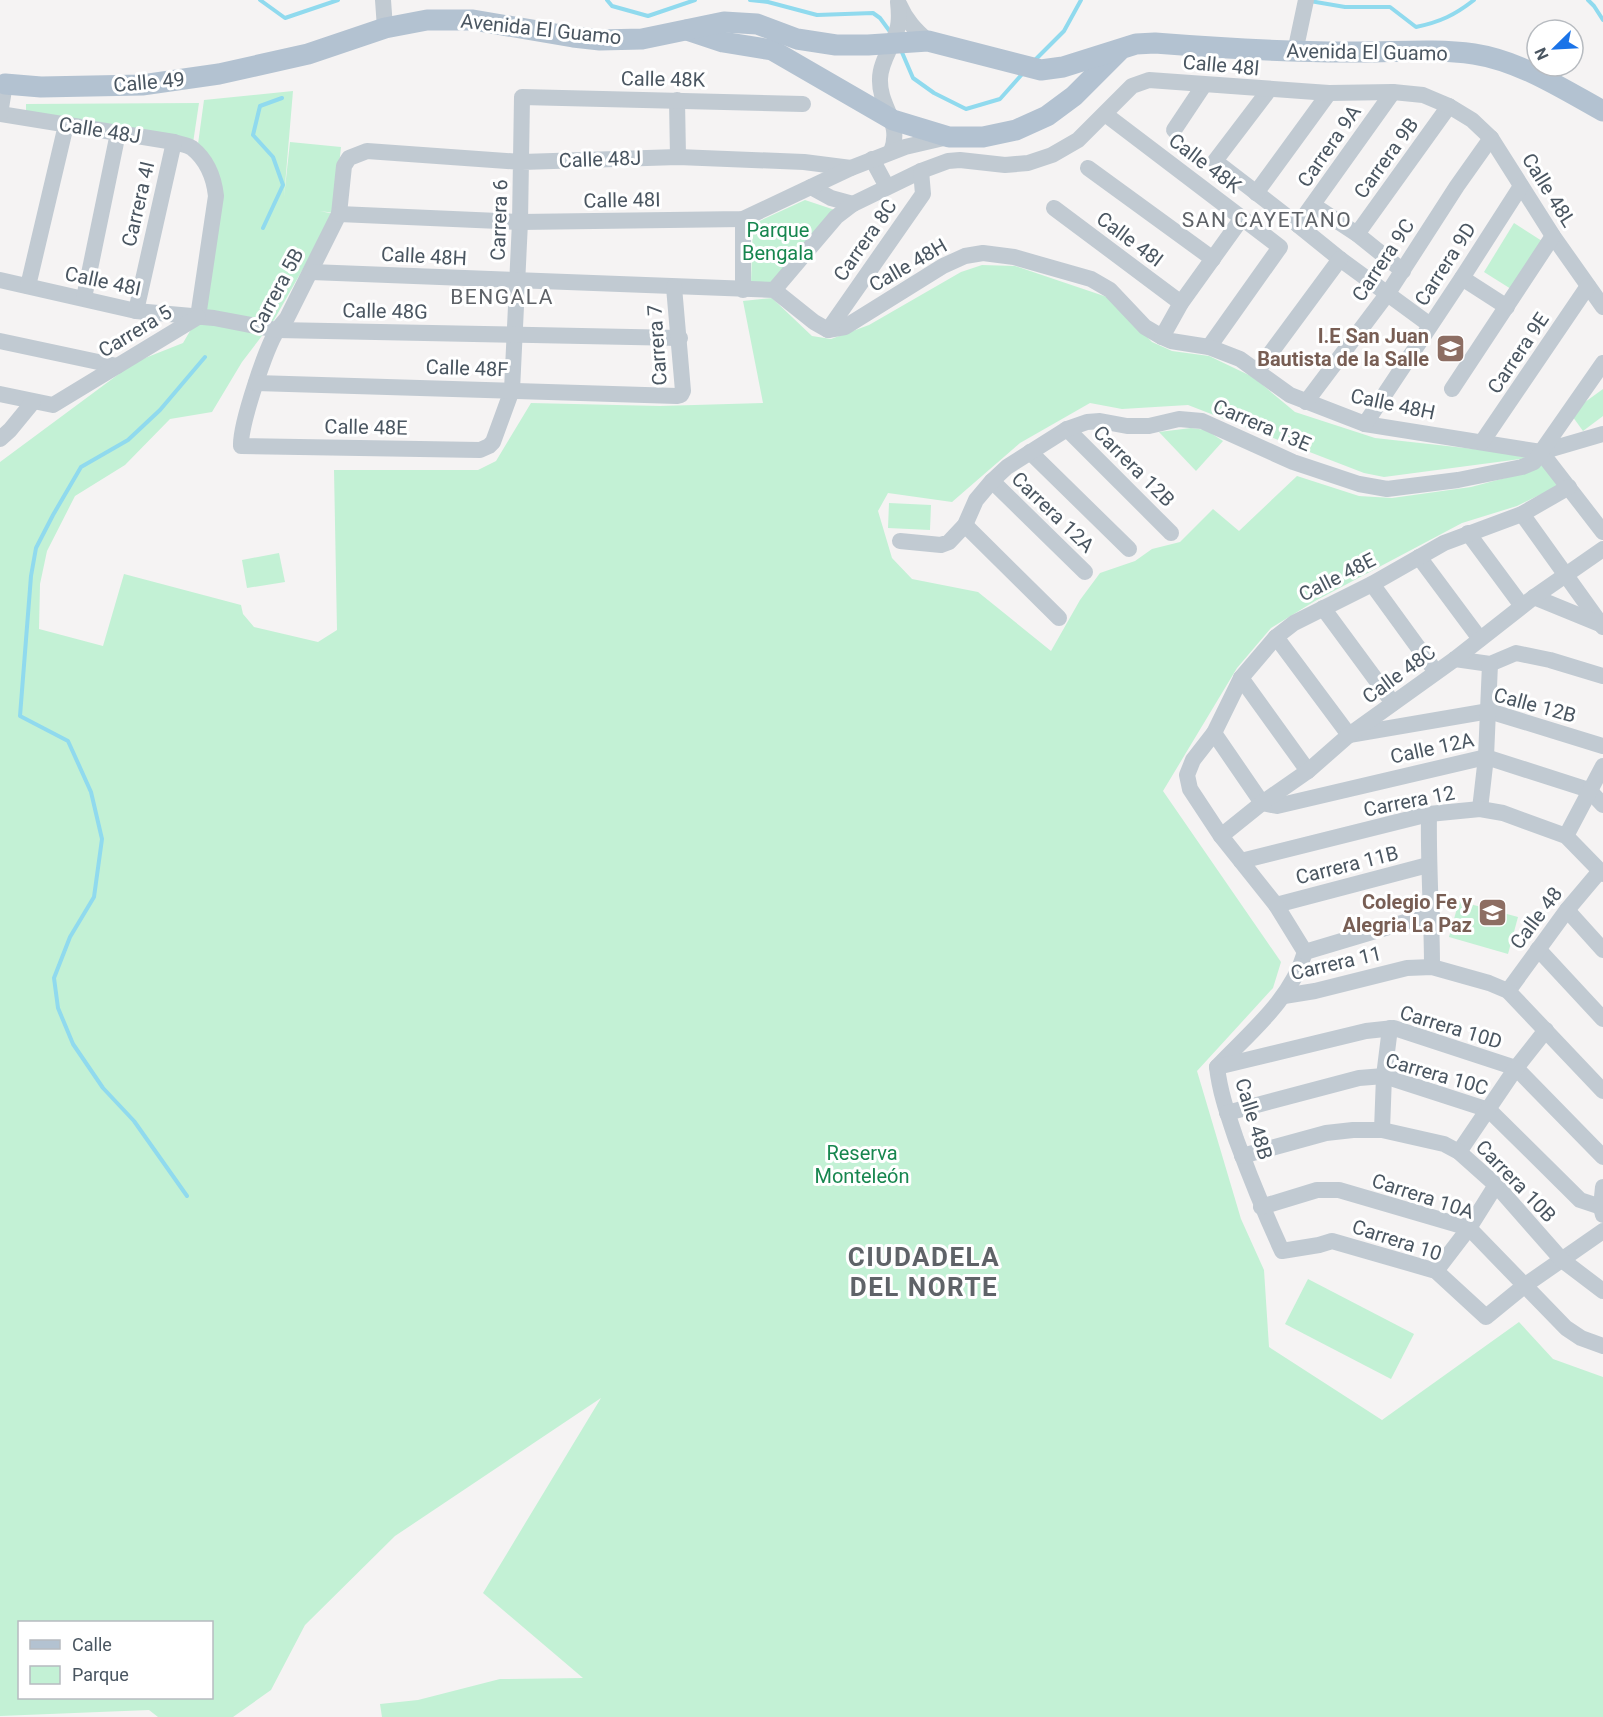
<svg xmlns="http://www.w3.org/2000/svg" width="1603" height="1717" viewBox="0 0 1603 1717" font-family="Roboto,sans-serif">
  <style>
    .green { fill: #c3f1d5; fill-rule: evenodd }
    .lines { fill: none; stroke-linecap: round; stroke-linejoin: round }
    .stream { stroke: #90daee; stroke-width: 4 }
    .minor { stroke: #c1cad2; stroke-width: 16 }
    .major { stroke: #b3c2d1; stroke-width: 21 }
    .labels { text-anchor: middle; dominant-baseline: central; stroke-width: 6; stroke-linejoin: round; paint-order: stroke }
    .street-label { font-size: 20px; fill: #4a5661; stroke: #fff }
    .park-label { font-size: 20px; fill: #17864f; stroke: #fff }
    .education-label { font-size: 20px; font-weight: bold; fill: #785e54; stroke: #fff; text-anchor: end }
    .neighbourhood-label { font-size: 21px; letter-spacing: 1.5px; fill: #5f6368; stroke: #fff }
    .district-label { font-size: 26px; font-weight: bold; letter-spacing: 1.5px; fill: #5f6368; stroke: #fff }
  </style>
  <rect width="100%" height="100%" fill="#f5f3f3"/>
  <g class="green">
    <path d="M 293,91 L 284,197 L 290,142 L 341,147 L 334,213 L 320,211 L 334,214 L 274,320 L 242,362 L 212,412 L 170,419 L 125,465 L 75,496 L 47,551 L 40,584 L 39,629 L 103,646 L 124,574 L 241,605 L 243,614 L 254,627 L 318,642 L 337,630 L 334,470 L 478,470 L 496,461 L 531,403 L 660,406 L 763,403 L 743,301 L 772,298 L 812,336 L 831,339 L 869,325 L 961,272 L 982,265 L 1015,266 L 1107,297 L 1152,342 L 1172,351 L 1209,356 L 1253,377 L 1295,412 L 1375,438 L 1492,451 L 1528,458 L 1384,477 L 1364,473 L 1188,405 L 1122,409 L 1090,403 L 1020,443 L 952,502 L 888,493 L 878,511 L 892,558 L 912,579 L 978,592 L 1051,651 L 1080,600 L 1100,573 L 1135,561 L 1152,549 L 1180,542 L 1213,509 L 1239,531 L 1297,476 L 1359,496 L 1392,498 L 1471,487 L 1524,473 L 1543,464 L 1558,486 L 1517,506 L 1462,523 L 1315,601 L 1271,628 L 1237,668 L 1163,791 L 1281,962 L 1273,988 L 1197,1071 L 1241,1219 L 1264,1270 L 1269,1347 L 1382,1420 L 1519,1322 L 1553,1359 L 1603,1377 L 1603,1717 L 382,1717 L 380,1704 L 418,1700 L 500,1679 L 583,1678 L 483,1593 L 601,1398 L 395,1536 L 305,1625 L 271,1690 L 233,1717 L 158,1717 L 149,1710 L 0,1716 L 0,462 L 135,362 L 183,343 L 207,302 L 223,195 L 198,144 L 204,100 ZM 20,1622 L 212,1622 L 212,1698 L 20,1698 Z"/>
    <path d="M 199,103 L 193,143 L 26,112 L 26,104 Z"/>
    <path d="M 805,200 L 838,211 L 774,285 L 751,282 L 753,224 Z"/>
    <path d="M 1514,223 L 1542,241 L 1511,289 L 1484,272 Z"/>
    <path d="M 1603,389 L 1603,416 L 1583,431 L 1570,413 Z"/>
    <path d="M 1191,428 L 1206,430 L 1223,441 L 1196,471 L 1159,432 Z"/>
    <path d="M 889,503 L 931,505 L 930,530 L 888,528 Z"/>
    <path d="M 279,553 L 285,582 L 247,588 L 242,560 Z"/>
    <path d="M 1459,901 L 1518,917 L 1508,954 L 1449,937 Z"/>
    <path d="M 1308,1279 L 1414,1334 L 1391,1379 L 1285,1324 Z"/>
  </g>
  <g class="lines">
    <g class="stream">
      <path d="M 260,0 L 285,18 L 338,0"/>
      <path d="M 607,0 L 612,6 L 648,16 L 695,0"/>
      <path d="M 750,0 L 768,2 L 817,15 L 873,13 L 880,18 L 891,33"/>
      <path d="M 1588,0 L 1594,6 L 1603,20"/>
      <path d="M 1310,1 L 1345,7 L 1390,7 L 1416,27 C 1440,22 1455,15 1474,0"/>
      <path d="M 901,50 L 913,78 L 934,93 L 966,109 L 1000,99 L 1024,72"/>
      <path d="M 1035,60 L 1064,31 L 1081,0"/>
      <path d="M 263,228 L 283,185 L 273,157 L 253,135 L 260,106 L 282,98"/>
      <path d="M 187,1196 L 134,1121 L 103,1088 L 73,1044 L 58,1008 L 54,978 L 70,937 L 94,897 L 102,839 L 91,792 L 68,741 L 20,716 L 31,576 L 36,548 L 53,515 L 81,467 L 128,440 L 160,410 L 205,357"/>
    </g>
    <g class="minor">
      <path d="M 383,0 L 385,28"/>
      <path d="M 899,4 C 906,20 915,30 928,41"/>
      <path d="M 1295,52 L 1306,0"/>
      <path d="M 1269,90 L 1215,161 L 1298,225 L 1340,259 L 1430,325"/>
      <path d="M 677,100 L 678,157"/>
      <path d="M 803,104 L 522,97 L 520,222 L 512,390 L 493,442 L 489,446 L 480,450 L 241,446 C 240,425 266,347 278,329 C 281,325 284,322 287,318 L 339,214 L 344,166 L 349,158 L 367,151 L 522,162 L 678,157 L 804,162 L 851,168"/>
      <path d="M 0,114 L 174,142 C 179,144 188,145 192,148 C 207,160 214,178 216,196 L 198,317"/>
      <path d="M 0,114 L 5,84"/>
      <path d="M 1105,114 L 1280,247 L 1209,347"/>
      <path d="M 1174,130 L 1204,85"/>
      <path d="M 891,152 C 903,122 879,108 880,79 C 880,62 893,46 897,30 C 900,21 899,11 898,2"/>
      <path d="M 872,159 L 887,187"/>
      <path d="M 1088,168 L 1213,259"/>
      <path d="M 811,187 L 831,198 L 853,204"/>
      <path d="M 1256,193 L 1329,93"/>
      <path d="M 1313,205 L 1357,234 L 1403,271"/>
      <path d="M 1054,208 L 1181,303"/>
      <path d="M 339,214 L 520,222 L 743,219 L 851,168 L 905,147 L 948,137"/>
      <path d="M 1298,225 L 1393,92"/>
      <path d="M 1357,234 L 1449,106"/>
      <path d="M 311,272 L 774,290 L 814,322 L 828,330 L 845,327 L 943,266 L 965,256 L 983,253 L 1014,257 L 1091,279 L 1110,290 L 1145,327 L 1162,337 L 1171,341 L 1209,347 L 1240,359 L 1290,395 L 1365,424 L 1541,452 L 1603,434"/>
      <path d="M 1462,278 L 1507,307"/>
      <path d="M 0,280 L 136,311 L 214,318 L 277,330 L 680,338"/>
      <path d="M 28,286 L 66,125"/>
      <path d="M 743,290 L 743,219"/>
      <path d="M 774,290 L 836,217 L 853,204 L 921,171 L 948,161 L 960,160 L 1005,165 L 1028,163 L 1052,155 L 1078,140 L 1132,86 L 1149,80 L 1329,93 L 1393,92 L 1423,95 L 1449,106 L 1472,120 L 1491,138 L 1553,236 L 1603,307"/>
      <path d="M 84,298 L 118,133"/>
      <path d="M 136,311 L 174,142"/>
      <path d="M 828,330 L 923,194 L 921,171"/>
      <path d="M 1162,337 L 1181,303 L 1242,218"/>
      <path d="M 0,341 L 117,366"/>
      <path d="M 1258,370 L 1340,259"/>
      <path d="M 256,383 L 677,396 L 681,395 L 683,391 L 674,287"/>
      <path d="M 1452,389 L 1553,236"/>
      <path d="M 0,394 L 53,405 L 198,317"/>
      <path d="M 1306,402 L 1388,293 L 1457,186 L 1491,138"/>
      <path d="M 1365,424 L 1462,278 L 1521,186"/>
      <path d="M 1067,429 L 1171,533"/>
      <path d="M 0,439 L 10,430 L 33,402"/>
      <path d="M 1482,442 L 1588,286"/>
      <path d="M 1030,452 L 1129,549"/>
      <path d="M 1541,452 L 1603,532"/>
      <path d="M 992,481 L 1085,572"/>
      <path d="M 1522,514 L 1603,627"/>
      <path d="M 965,525 L 1059,618"/>
      <path d="M 1468,533 L 1522,606"/>
      <path d="M 900,541 L 941,545 L 949,542 L 965,525 L 976,500 L 992,481 L 1007,467 L 1067,429 L 1087,422 L 1100,421 L 1127,426 L 1149,426 L 1179,419 L 1202,421 L 1293,462 L 1359,484 L 1387,489 L 1458,480 L 1522,467 L 1534,462 L 1603,363"/>
      <path d="M 1419,557 L 1480,639"/>
      <path d="M 1372,584 L 1436,672"/>
      <path d="M 1534,597 L 1600,624"/>
      <path d="M 1323,608 L 1393,703"/>
      <path d="M 1276,637 L 1349,735 L 1489,711 L 1603,746"/>
      <path d="M 1455,659 L 1490,664 L 1516,653 L 1550,660 L 1603,676"/>
      <path d="M 1241,678 L 1308,771"/>
      <path d="M 1214,733 L 1262,803 L 1277,806 L 1486,757 L 1589,790 L 1603,805"/>
      <path d="M 1480,809 L 1486,757 L 1490,664"/>
      <path d="M 1429,814 C 1428,865 1432,916 1432,967"/>
      <path d="M 1221,836 L 1262,803 L 1308,771 L 1349,735 L 1455,659 L 1534,597 L 1603,549"/>
      <path d="M 1566,836 L 1603,766"/>
      <path d="M 1241,861 L 1429,814 L 1480,809 L 1503,813 L 1566,836 L 1603,874"/>
      <path d="M 1276,905 L 1428,865"/>
      <path d="M 1567,910 L 1603,950"/>
      <path d="M 1538,949 L 1603,1019"/>
      <path d="M 1305,952 C 1291,1000 1250,1032 1217,1067 C 1220,1093 1228,1115 1236,1139 C 1250,1177 1265,1214 1282,1251 L 1319,1245 L 1332,1241 L 1436,1271 L 1486,1317 L 1524,1286 L 1603,1231"/>
      <path d="M 1305,952 L 1276,905 L 1221,836 L 1190,789 L 1187,775 L 1193,760 L 1214,733 L 1241,678 L 1276,637 L 1294,623 L 1372,584 L 1444,543 L 1522,514 L 1569,487"/>
      <path d="M 1305,952 L 1432,914"/>
      <path d="M 1508,991 L 1567,910 L 1600,871"/>
      <path d="M 1284,996 L 1315,991 L 1407,968 L 1432,967 L 1489,983 L 1508,991 L 1603,1091"/>
      <path d="M 1217,1067 L 1366,1031 L 1394,1028 L 1516,1068 L 1603,1157"/>
      <path d="M 1227,1113 L 1359,1078 L 1384,1076 L 1489,1110 L 1580,1200 L 1601,1207"/>
      <path d="M 1382,1130 L 1384,1076 L 1390,1028"/>
      <path d="M 1459,1152 L 1516,1068 L 1546,1030"/>
      <path d="M 1242,1156 L 1326,1133 L 1353,1130 L 1382,1130 L 1444,1144 L 1459,1152 L 1496,1185 L 1562,1260 L 1603,1291"/>
      <path d="M 1603,1187 L 1601,1207 L 1603,1215"/>
      <path d="M 1261,1207 L 1317,1190 L 1339,1190 L 1469,1228 L 1566,1328 L 1581,1338 L 1603,1346"/>
      <path d="M 1436,1271 L 1469,1228 L 1496,1185"/>
    </g>
    <g class="major">
      <path d="M 687,30 L 723,42 L 772,50 L 893,120 L 949,137 L 983,137 L 1016,130 L 1047,116 L 1074,96 L 1119,51"/>
      <path d="M 5,84 L 41,87 L 142,85 L 219,74 L 308,54 L 385,28 L 427,20 L 473,20 L 573,37 L 600,40 L 642,39 L 724,22 L 757,24 L 797,39 L 836,45 L 868,45 L 928,41 L 1041,70 L 1063,67 L 1136,44 L 1155,43 C 1219,48 1282,52 1346,52 C 1388,53 1433,48 1474,54 C 1520,61 1563,89 1603,111"/>
    </g>
  </g>
  <defs>
    <symbol id="school-square" viewBox="-11 -11 22 22"><rect x="-9" y="-9" width="18" height="18" rx="4" fill="#8d6e63" stroke="#fff"/><path d="M0-5L7-2L0 1L-7-2ZM-4 1L0 2.5L4 1V4Q0 6-4 4Z" fill="#fff"/></symbol>
  </defs>
  <g fill-rule="evenodd">
    <use href="#school-square" x="1434" y="332" width="33" height="33"/>
    <use href="#school-square" x="1476" y="896" width="33" height="33"/>
  </g>
  <g class="labels">
    <g class="street-label">
      <text transform="translate(541 29) rotate(6)">Avenida El Guamo</text>
      <text transform="translate(1367 52) rotate(1)">Avenida El Guamo</text>
      <text transform="translate(1221 65) rotate(5)">Calle 48l</text>
      <text transform="translate(663 79) rotate(1)">Calle 48K</text>
      <text transform="translate(149 82) rotate(-5)">Calle 49</text>
      <text transform="translate(100 130) rotate(9)">Calle 48J</text>
      <text transform="translate(1329 146) rotate(-55)">Carrera 9A</text>
      <text transform="translate(1386 158) rotate(-54)">Carrera 9B</text>
      <text transform="translate(600 159) rotate(-2)">Calle 48J</text>
      <text transform="translate(1205 163) rotate(37)">Calle 48K</text>
      <text transform="translate(1549 190) rotate(58)">Calle 48L</text>
      <text transform="translate(622 200) rotate(-1)">Calle 48I</text>
      <text transform="translate(138 204) rotate(-77)">Carrera 4I</text>
      <text transform="translate(499 220) rotate(-88)">Carrera 6</text>
      <text transform="translate(1130 239) rotate(37)">Calle 48I</text>
      <text transform="translate(865 240) rotate(-55)">Carrera 8C</text>
      <text transform="translate(424 256) rotate(3)">Calle 48H</text>
      <text transform="translate(1383 260) rotate(-56)">Carrera 9C</text>
      <text transform="translate(1445 264) rotate(-57)">Carrera 9D</text>
      <text transform="translate(908 265) rotate(-30)">Calle 48H</text>
      <text transform="translate(103 281) rotate(12)">Calle 48I</text>
      <text transform="translate(276 291) rotate(-62)">Carrera 5B</text>
      <text transform="translate(385 311) rotate(1)">Calle 48G</text>
      <text transform="translate(135 331) rotate(-31)">Carrera 5</text>
      <text transform="translate(657 345) rotate(-94)">Carrera 7</text>
      <text transform="translate(1518 353) rotate(-56)">Carrera 9E</text>
      <text transform="translate(467 368) rotate(2)">Calle 48F</text>
      <text transform="translate(1393 404) rotate(12)">Calle 48H</text>
      <text transform="translate(1262 425) rotate(23)">Carrera 13E</text>
      <text transform="translate(366 427) rotate(1)">Calle 48E</text>
      <text transform="translate(1134 466) rotate(45)">Carrera 12B</text>
      <text transform="translate(1053 512) rotate(44)">Carrera 12A</text>
      <text transform="translate(1337 577) rotate(-27)">Calle 48E</text>
      <text transform="translate(1399 674) rotate(-36)">Calle 48C</text>
      <text transform="translate(1535 705) rotate(15)">Calle 12B</text>
      <text transform="translate(1432 748) rotate(-12)">Calle 12A</text>
      <text transform="translate(1409 801) rotate(-11)">Carrera 12</text>
      <text transform="translate(1347 865) rotate(-14)">Carrera 11B</text>
      <text transform="translate(1536 918) rotate(-53)">Calle 48</text>
      <text transform="translate(1336 963) rotate(-13)">Carrera 11</text>
      <text transform="translate(1451 1027) rotate(17)">Carrera 10D</text>
      <text transform="translate(1437 1074) rotate(16)">Carrera 10C</text>
      <text transform="translate(1254 1119) rotate(73)">Calle 48B</text>
      <text transform="translate(1516 1181) rotate(46)">Carrera 10B</text>
      <text transform="translate(1423 1196) rotate(18)">Carrera 10A</text>
      <text transform="translate(1397 1240) rotate(18)">Carrera 10</text>
    </g>
    <g class="park-label">
      <text x="778" y="230">Parque<tspan x="778" dy="23">Bengala</tspan></text>
      <text x="862" y="1153">Reserva<tspan x="862" dy="23">Monteleón</tspan></text>
    </g>
    <g class="education-label">
      <text x="1429" y="336">I.E San Juan<tspan x="1429" dy="23">Bautista de la Salle</tspan></text>
      <text x="1472" y="902">Colegio Fe y<tspan x="1472" dy="23">Alegria La Paz</tspan></text>
    </g>
    <g class="neighbourhood-label">
      <text x="1267" y="220">SAN CAYETANO</text>
      <text x="502" y="297">BENGALA</text>
    </g>
    <g class="district-label">
      <text x="924" y="1257">CIUDADELA<tspan x="924" dy="30">DEL NORTE</tspan></text>
    </g>
  </g>
  <rect x="18" y="1621" width="195" height="78" fill="#ffffff" stroke="#b7bbc0" stroke-width="1.5"/>
  <rect x="30" y="1640" width="30" height="9" fill="#b3c2d1" stroke="#b7bbc0" stroke-width="1.5"/>
  <text x="72" y="1651" font-size="18" fill="#4a5661">Calle</text>
  <rect x="30" y="1666" width="30" height="18" fill="#c3f1d5" stroke="#b7bbc0" stroke-width="1.5"/>
  <text x="72" y="1681" font-size="18" fill="#4a5661">Parque</text>
  <g transform="translate(1555 48) rotate(246)"><circle r="28" fill="#ffffff" stroke="#b7bbc0" stroke-width="1.5"/>
  <path d="M0-4.5L10 22L0 15L-10 22Z" fill="#1a73e8"/>
  <text y="-9" font-size="16" font-weight="bold" text-anchor="middle" fill="#4a5661">N</text>
  </g>
</svg>
